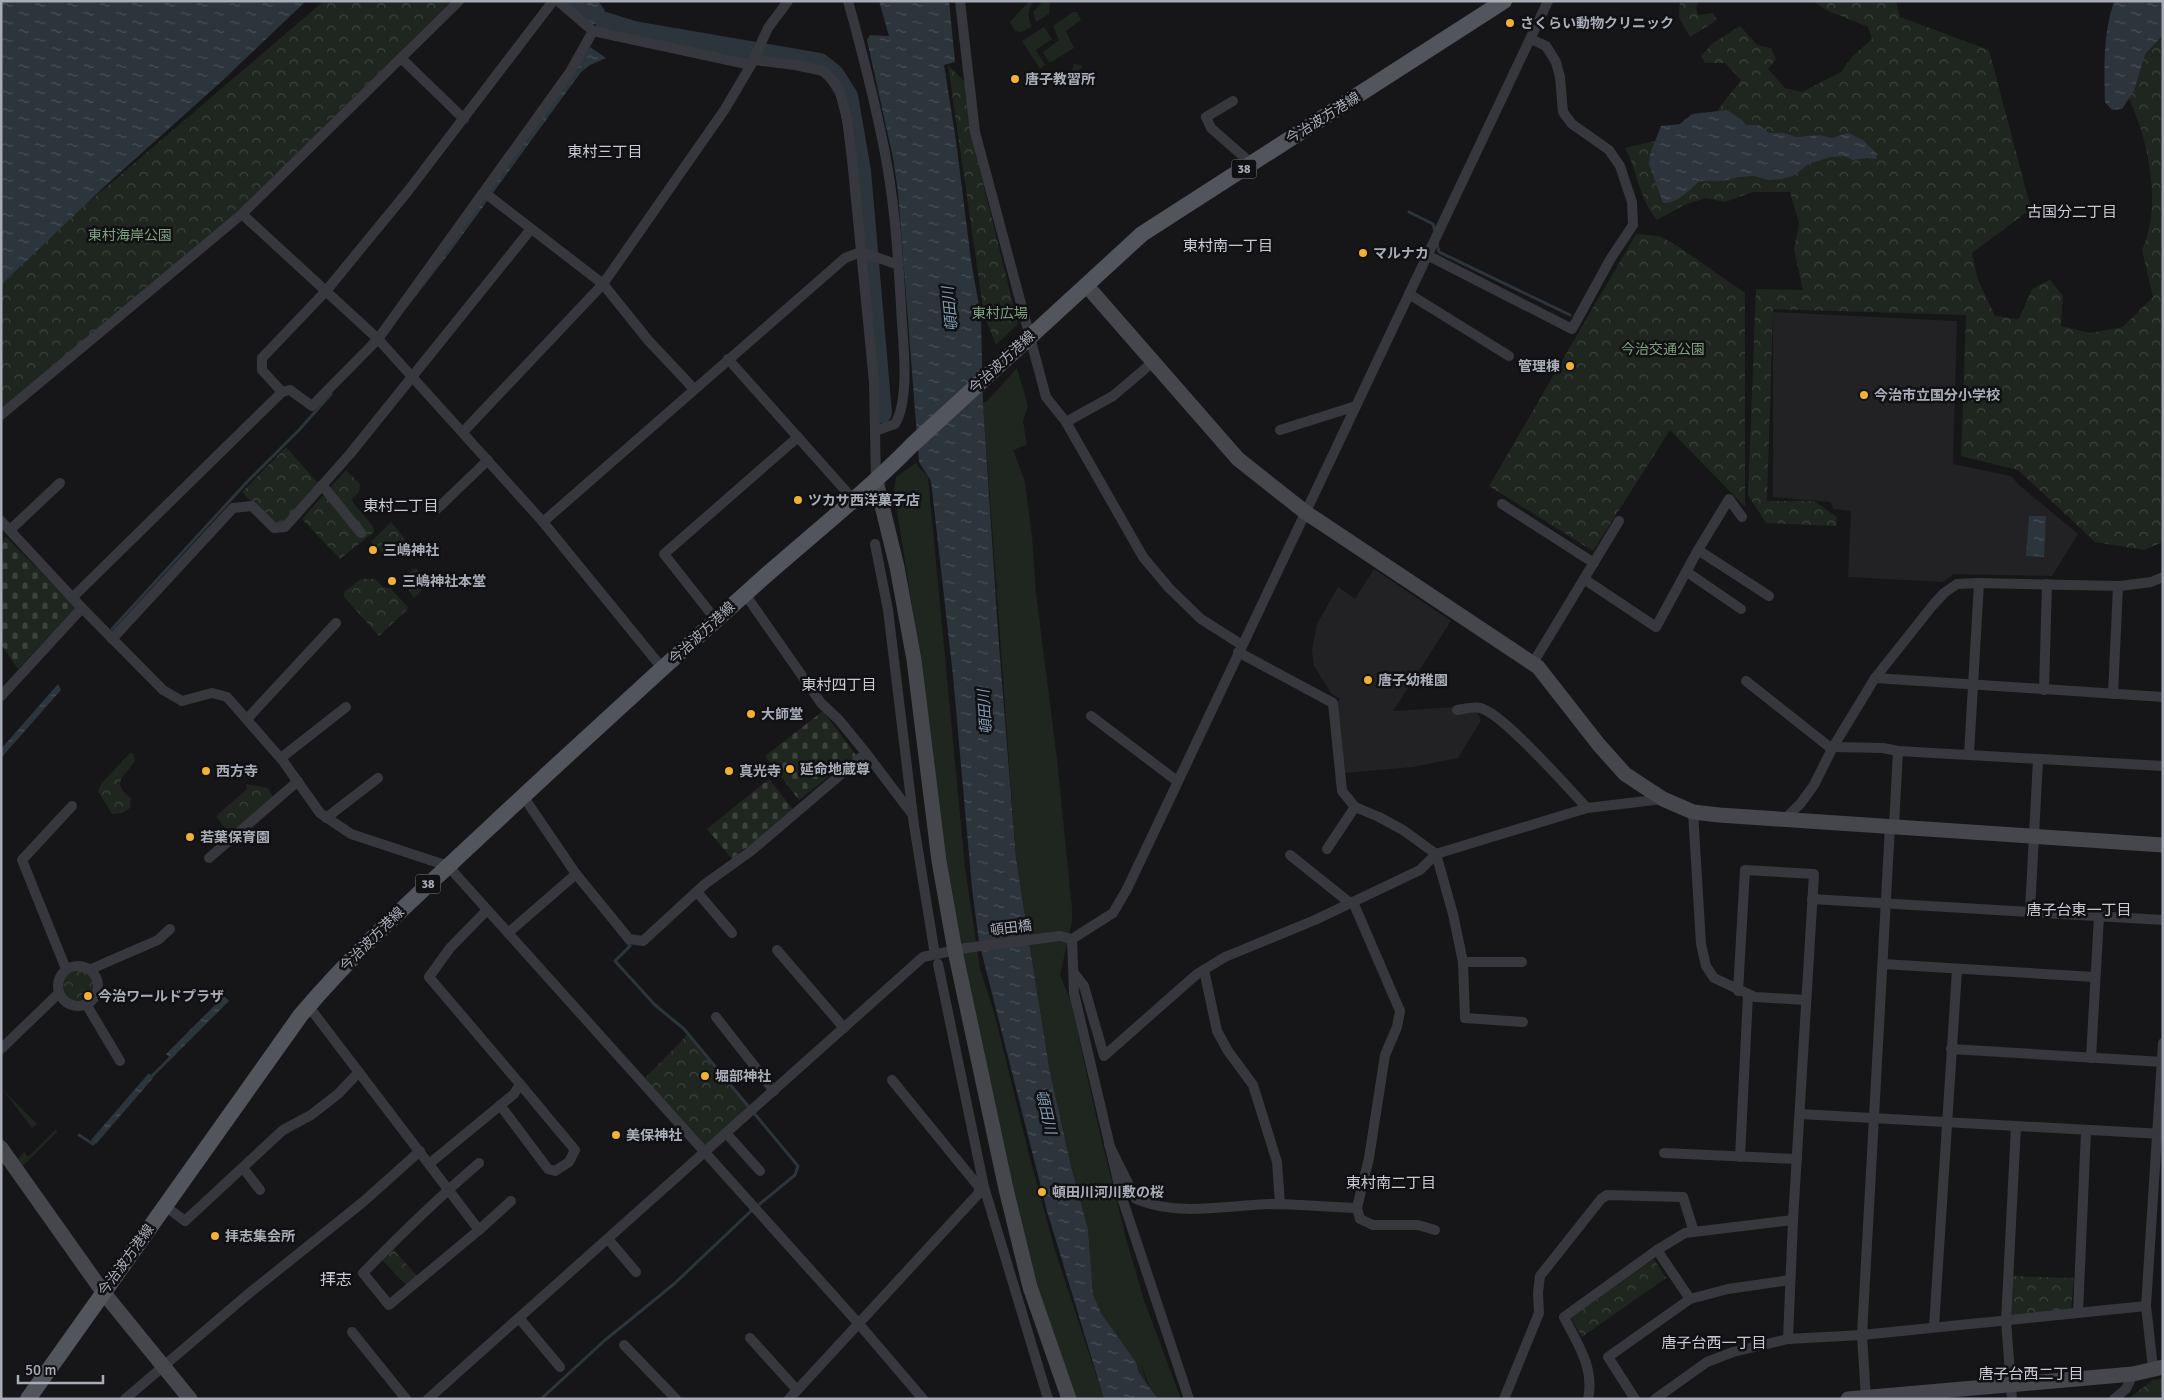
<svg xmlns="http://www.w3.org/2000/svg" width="2164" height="1400" viewBox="0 0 2164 1400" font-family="Signika,'Noto Sans JP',sans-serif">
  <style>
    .built { fill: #222225 }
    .grass { fill: #1e261f }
    .forest { fill: url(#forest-crowns) }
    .cemetery { fill: url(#cemetery-stones) }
    .water { fill: url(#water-ripples) }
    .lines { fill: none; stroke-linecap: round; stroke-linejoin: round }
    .stream { stroke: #2c353c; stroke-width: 3 }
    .river { stroke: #2c353c; stroke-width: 20 }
    .street { stroke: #37383d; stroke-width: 10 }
    .secondary { stroke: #45474d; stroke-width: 15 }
    .primary { stroke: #53555c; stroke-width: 16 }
    .poi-dot { fill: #f2b134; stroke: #111113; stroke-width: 2 }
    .labels { text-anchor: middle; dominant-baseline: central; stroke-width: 5; stroke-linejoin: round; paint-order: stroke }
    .shield { fill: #111113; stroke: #7b7e86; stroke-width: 1 }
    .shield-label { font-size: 12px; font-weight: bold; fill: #a8adb8 }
    .poi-label { font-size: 14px; font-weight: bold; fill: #a8adb8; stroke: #111113; text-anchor: start }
    .street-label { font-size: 14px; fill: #a8adb8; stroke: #111113 }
    .park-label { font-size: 14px; fill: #7fa381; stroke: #111113 }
    .neighbourhood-label { font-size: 15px; fill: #c9ccd4; stroke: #111113 }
    .water-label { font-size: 15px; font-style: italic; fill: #7f9bb3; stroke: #111113 }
    .quarter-label { font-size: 16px; fill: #c9ccd4; stroke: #111113 }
  </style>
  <defs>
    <pattern id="forest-crowns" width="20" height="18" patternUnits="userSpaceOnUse" patternTransform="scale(1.25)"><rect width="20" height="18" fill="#1e261f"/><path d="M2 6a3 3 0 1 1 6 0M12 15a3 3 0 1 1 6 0" fill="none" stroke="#3c433d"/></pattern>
    <pattern id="cemetery-stones" width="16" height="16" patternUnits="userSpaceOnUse" patternTransform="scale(1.25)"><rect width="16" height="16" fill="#1e261f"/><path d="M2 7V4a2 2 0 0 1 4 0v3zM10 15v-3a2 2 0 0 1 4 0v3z" fill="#3c433d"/></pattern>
    <pattern id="water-ripples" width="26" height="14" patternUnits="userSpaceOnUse" patternTransform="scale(1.25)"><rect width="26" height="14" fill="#2c353c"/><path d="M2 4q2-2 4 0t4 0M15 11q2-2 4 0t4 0" fill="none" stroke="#485056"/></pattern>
  </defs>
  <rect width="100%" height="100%" fill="#161618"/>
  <g class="built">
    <path d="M 1773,312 L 1957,321 L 1953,464 L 2011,476 L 2019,485 L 2078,534 L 2052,576 L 1954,574 L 1942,582 L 1848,577 L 1851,511 L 1834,509 L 1830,502 L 1773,497 Z"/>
    <path d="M 1374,569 L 1451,621 L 1393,711 L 1454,707 L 1477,711 L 1481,720 L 1458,758 L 1413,767 L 1344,773 L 1336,704 L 1340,699 L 1331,693 L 1314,666 L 1312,650 L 1317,624 L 1338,587 L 1355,599 Z"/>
  </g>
  <g class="grass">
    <path d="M 1029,1 L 1034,1 C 1028,7 1027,19 1032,26 L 1022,32 L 1015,31 L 1010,22 Z"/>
    <path d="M 1043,1 L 1050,1 L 1049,14 L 1036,22 L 1033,12 Z"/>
    <path d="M 1073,12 L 1077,12 L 1081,20 L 1066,31 L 1074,48 L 1051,62 L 1049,62 L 1043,52 L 1059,40 L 1053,26 Z"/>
    <path d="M 1044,27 L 1052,39 L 1036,50 L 1045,65 L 1040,69 L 1022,41 Z"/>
    <path d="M 1074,64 L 1081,65 L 1082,67 C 1071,78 1058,86 1044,76 L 1051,71 L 1058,75 L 1067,75 L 1072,71 Z"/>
    <path d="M 1017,368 L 1028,406 L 1023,421 L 1027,445 L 1013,450 L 1025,482 L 1032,537 L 1036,593 L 1057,759 L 1072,908 L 1072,922 L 1060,975 L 1071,1002 L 1099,1129 L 1126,1238 L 1144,1300 L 1181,1399 L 1154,1399 L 1140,1361 L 1147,1384 L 1139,1373 L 1136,1362 L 1101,1313 L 1093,1294 L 1088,1229 L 1071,1166 L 1050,1072 L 1016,858 L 983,403 L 987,401 Z"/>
    <path d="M 917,462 L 917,465 L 928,477 L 965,867 L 980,969 L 994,1012 L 1029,1154 L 1054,1247 L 1104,1399 L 1075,1399 L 1030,1264 L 991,1095 L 952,908 L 914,618 L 894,492 L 896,477 Z"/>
    <path d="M 3,1090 L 37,1124 L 32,1128 Z"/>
    <path d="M 56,1129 L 57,1132 L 23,1166 L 1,1142 L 1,1136 L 18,1159 L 24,1152 L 28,1157 Z"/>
  </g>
  <g class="forest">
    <path d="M 324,1 L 451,1 L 241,209 L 1,410 L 1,277 Z"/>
    <path d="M 1680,1 L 1700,1 L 1696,7 L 1698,15 L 1713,13 L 1717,20 L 1690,37 L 1679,17 Z"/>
    <path d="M 1813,1 L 1896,1 L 1900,17 L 1989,50 L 2031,209 L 1972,253 L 1978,280 L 1995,316 L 2019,319 L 2032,289 L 2050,280 L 2063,296 L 2061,326 L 2090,333 L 2123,327 L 2153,297 L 2142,250 C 2164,201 2147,129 2120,81 L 2163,1 L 2163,542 L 2144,550 L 2095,542 L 2018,470 L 1961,456 L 1966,315 L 1773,309 L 1767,501 L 1814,501 L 1837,517 L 1836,526 L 1766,523 L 1748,495 L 1756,289 L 1803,290 L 1794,250 L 1799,223 L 1790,192 L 1753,192 L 1725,202 L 1706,198 L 1684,205 L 1657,220 C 1639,199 1638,172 1625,148 L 1663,139 L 1710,120 L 1741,80 L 1725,63 L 1705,63 L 1701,56 L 1713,43 L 1740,26 L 1757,45 L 1771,48 L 1776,59 L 1768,69 L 1785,88 L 1802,92 L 1841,72 L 1852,57 L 1872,39 L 1868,27 L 1826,10 Z"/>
    <path d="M 948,65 L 964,81 L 976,155 L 1018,324 L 996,345 L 984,315 Z"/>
    <path d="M 1636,234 L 1659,236 L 1676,245 L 1745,293 L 1745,507 L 1670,430 L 1593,551 L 1489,486 Z"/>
    <path d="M 286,447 L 318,483 L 282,524 L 273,525 L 242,492 Z"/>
    <path d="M 346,470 L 360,484 L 359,492 L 351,500 L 373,526 L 374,532 L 340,559 L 302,519 Z"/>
    <path d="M 391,522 L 412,547 L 405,553 L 388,558 L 371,542 Z"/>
    <path d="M 416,568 L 429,583 L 414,598 L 401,577 Z"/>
    <path d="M 361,579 L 375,579 L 383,587 L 390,588 L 409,608 L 379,636 L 344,597 L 344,592 Z"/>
    <path d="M 130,753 L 133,753 L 135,761 C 124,777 110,782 131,798 L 130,808 L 122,813 L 112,814 L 98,791 L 101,784 Z"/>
    <path d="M 246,784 L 268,788 L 273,798 L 230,835 L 216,816 L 247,789 Z"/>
    <circle cx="78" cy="986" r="20"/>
    <path d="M 688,1034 L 749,1108 L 706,1148 L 644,1079 Z"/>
    <path d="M 392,1248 L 418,1277 L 408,1287 L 381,1259 Z"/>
    <path d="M 1654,1259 L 1666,1278 L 1582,1337 L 1571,1318 Z"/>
    <path d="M 2012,1276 L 2074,1278 L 2071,1310 L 2009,1317 Z"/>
    <path d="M 2163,1379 L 2163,1397 L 2155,1399 L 2128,1399 L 2153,1380 Z"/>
  </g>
  <g class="cemetery">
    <path d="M 6,537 L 76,607 L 18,669 L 1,644 L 1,542 Z"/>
    <path d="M 823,711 L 856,755 L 799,800 L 765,756 Z"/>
    <path d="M 769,779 L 795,812 L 754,845 L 743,849 L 732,859 L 707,829 Z"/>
  </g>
  <g class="water">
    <path d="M 1,1 L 306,1 L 222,81 L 105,186 L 1,285 Z"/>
    <path d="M 563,1 L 597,1 C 603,6 608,13 605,22 L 591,25 Z"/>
    <path d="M 879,1 L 949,1 L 955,62 L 944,65 L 956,141 L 971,260 L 981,318 L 983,403 L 998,632 L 1016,858 L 1028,935 L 1050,1072 L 1071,1166 L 1088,1229 L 1093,1294 L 1101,1313 L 1136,1362 L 1139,1373 L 1158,1399 L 1104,1399 L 1047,1211 L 979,942 L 972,888 L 953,676 L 931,481 L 919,462 L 898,192 L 893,158 L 867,40 L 870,35 L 889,36 Z"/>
    <path d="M 2114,1 L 2163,1 L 2163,35 L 2145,54 L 2134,91 L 2122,109 L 2112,110 L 2105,102 C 2104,68 2103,34 2114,1 Z"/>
    <path d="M 590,47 L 606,58 L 590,65 L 581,72 L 450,252 L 405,310 L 403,307 L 566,83 Z"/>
    <path d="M 1727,110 L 1742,120 L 1746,125 L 1759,125 L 1769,133 L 1783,133 L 1797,137 L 1819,135 L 1832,138 L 1848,133 L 1863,140 L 1877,154 L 1876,159 L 1867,158 L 1853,160 L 1844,156 L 1831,157 L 1808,164 L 1795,175 L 1782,179 L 1768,180 L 1754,176 L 1737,177 L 1724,181 L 1699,181 C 1691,190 1676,204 1663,203 L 1649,164 L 1650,154 L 1661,126 L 1680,124 L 1692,114 Z"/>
    <path d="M 2029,516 L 2046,516 L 2044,557 L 2026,556 Z"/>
    <path d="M 58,684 L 61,690 L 1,758 L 1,749 Z"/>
    <path d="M 224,996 L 229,1001 L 171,1059 L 166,1054 Z"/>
    <path d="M 149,1073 L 153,1078 L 96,1144 L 91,1140 Z"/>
  </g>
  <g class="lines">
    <g class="stream">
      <path d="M 1409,212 L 1433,224 L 1435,232"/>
      <path d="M 1437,243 L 1439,252 L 1570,315"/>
      <path d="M 112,629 L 246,483 L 299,430 L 331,394"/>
      <path d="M 149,1079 L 173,1055"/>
      <path d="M 79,1135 L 93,1144 L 95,1140"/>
      <path d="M 541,1399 L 604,1341 L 674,1284 L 750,1212 L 795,1175 L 798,1166 L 684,1029 L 655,1005 L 615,961 L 630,946 L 626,941"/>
    </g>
    <path class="river" d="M 605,22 L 634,31 L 820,63 L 834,74 L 848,96 L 861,171 L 882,413"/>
    <g class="street">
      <path d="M 558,1 L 593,31 L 751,65"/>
      <path d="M 848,1 C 863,55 877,109 887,164 C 896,216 899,270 902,323 C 904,350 909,401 895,424 L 875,431"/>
      <path d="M 960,1 L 975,132 L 1046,397 L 1066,422 L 1143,557 L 1169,588 L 1201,619 L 1242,645"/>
      <path d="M 401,58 L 464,119"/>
      <path d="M 753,60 L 795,65 L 824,71 L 839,88 L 847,119 L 852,159 L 874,382 L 876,481"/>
      <path d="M 1233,101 L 1206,117 L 1211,128 L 1252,164"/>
      <path d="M 485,193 L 603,284 L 648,340 L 694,389"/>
      <path d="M 242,214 L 378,339 L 543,522 L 663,669"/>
      <path d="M 1427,255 L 1572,329 L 1611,258 L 1633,225 L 1632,202 L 1620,166 L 1609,150 L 1572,124 L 1563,112 L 1560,77 L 1556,62 L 1546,46 L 1531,39"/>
      <path d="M 1409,294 L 1509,356"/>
      <path d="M 728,359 L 853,499"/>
      <path d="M 282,392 L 262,370 L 262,358 L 326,291 L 408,191 L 553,1"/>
      <path d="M 1,415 L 242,214 L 459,1"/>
      <path d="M 1066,422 L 1113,396 L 1153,362"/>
      <path d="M 1280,430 L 1356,406"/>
      <path d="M 463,432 L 603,284 L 725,109 L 751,65 L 768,28 L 788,1"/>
      <path d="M 322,485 L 361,533"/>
      <path d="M 1502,504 L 1594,563"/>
      <path d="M 437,509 L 488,460"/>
      <path d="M 1,521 L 82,608 L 163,690 L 182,701 L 212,693 L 227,697 L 283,761 L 320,813 L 351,834 L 448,866 L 859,1324 L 923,1399"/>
      <path d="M 543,522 L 845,258 L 861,252 L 899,265"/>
      <path d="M 10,530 L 60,483"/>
      <path d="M 875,544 L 888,610 L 914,825 L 934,949"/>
      <path d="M 1698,550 L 1729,499 L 1742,517"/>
      <path d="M 1687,572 L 1741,609"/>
      <path d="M 1584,579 L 1656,627 L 1698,550 L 1769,596"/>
      <path d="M 745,594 L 821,703 L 839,720 L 866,753 L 912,814"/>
      <path d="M 72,598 L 282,392 L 290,390 L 312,406 L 378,339 L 570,72 L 593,31"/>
      <path d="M 716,620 L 664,554 L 798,437"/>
      <path d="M 112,639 L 233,508 L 252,506 L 274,528 L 285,527 L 350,454 L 531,229"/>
      <path d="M 1238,652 L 1333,703 L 1342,791 L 1355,807 L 1379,817 L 1403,830 L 1436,854 L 1453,914 L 1463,962 L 1465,1018 L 1523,1022"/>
      <path d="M 1533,663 L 1619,521"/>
      <path d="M 1875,678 L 2163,697"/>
      <path d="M 1746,681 L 1832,749"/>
      <path d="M 2044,690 L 2047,584"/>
      <path d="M 2113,694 L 2118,586"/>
      <path d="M 1,696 L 82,608"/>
      <path d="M 1457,710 C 1464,709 1474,706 1480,708 C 1502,712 1569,789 1587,808"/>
      <path d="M 1091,716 L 1177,781"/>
      <path d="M 247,719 L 336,623"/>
      <path d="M 1833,747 L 1883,748 L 1898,751 L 2163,766"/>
      <path d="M 1969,754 L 1979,583"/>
      <path d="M 281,758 L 346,707"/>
      <path d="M 1693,812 L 1701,944 L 1706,966 L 1714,978 L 1755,997 L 1806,1000"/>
      <path d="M 326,818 L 378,778"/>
      <path d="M 1786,818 L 1801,803 L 1814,785 L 1833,747 L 1875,678 L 1933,605 L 1944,593 L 1957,584 L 1979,583 L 2120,586 L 2151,582 L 2163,577"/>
      <path d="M 1894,826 L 1898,751"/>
      <path d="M 1327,849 L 1355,807"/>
      <path d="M 1290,855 L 1350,903"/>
      <path d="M 209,858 L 298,781"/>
      <path d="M 576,874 L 629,939 L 643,941 L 705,884 L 751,851 L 866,753"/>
      <path d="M 697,892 L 732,933"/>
      <path d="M 1812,899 L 2163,920"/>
      <path d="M 2030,911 L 2038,760"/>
      <path d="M 508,933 L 576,874 L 523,796"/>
      <path d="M 1072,939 L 1074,993 L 1122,1198 L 1189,1399"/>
      <path d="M 777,950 L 844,1028"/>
      <path d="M 1463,962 L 1522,962"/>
      <path d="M 938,964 L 984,1187 L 1048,1399"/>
      <path d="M 1883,964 L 2095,977"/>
      <circle cx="78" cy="986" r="20"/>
      <path d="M 66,969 L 22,860 L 72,806"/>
      <path d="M 91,969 L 158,940 L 170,929"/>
      <path d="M 1204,970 L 1217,1031 L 1228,1051 L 1253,1085 L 1277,1162 L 1280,1204"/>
      <path d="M 1074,973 L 1084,986 L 1104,1056 L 1197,974 L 1225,957 L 1315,920 L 1420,870 L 1436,854 L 1587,808 L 1663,799"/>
      <path d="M 1738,991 L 1745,870 L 1814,874 L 1793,1220 L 1788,1339"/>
      <path d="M 86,1004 L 120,1061"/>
      <path d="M 308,1006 L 313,1012 L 479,1230 L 389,1305 L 363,1273 C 400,1235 438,1198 479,1163"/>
      <path d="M 716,1017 L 774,1091"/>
      <path d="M 1,1049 L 59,993"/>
      <path d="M 1951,1049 L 2163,1062"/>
      <path d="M 2091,1058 L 2099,916"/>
      <path d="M 892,1080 L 979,1187"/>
      <path d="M 500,1105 L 548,1169 L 555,1171 L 569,1162 L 575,1150 L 520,1084"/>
      <path d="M 1800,1114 L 2163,1134"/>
      <path d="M 726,1133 L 760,1171"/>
      <path d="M 1109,1145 L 1136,1199 C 1181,1218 1230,1204 1277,1204 C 1304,1205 1331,1207 1357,1208 L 1369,1158 L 1385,1055 L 1397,1027 L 1400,1011 L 1353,902"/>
      <path d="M 1664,1153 L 1797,1159"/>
      <path d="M 1740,1157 L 1748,995"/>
      <path d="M 429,1164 L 514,1094 L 520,1084 L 429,977 L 450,948 L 487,910"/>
      <path d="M 243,1168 L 260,1190"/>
      <path d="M 165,1206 L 185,1221 L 283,1130 L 311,1115 L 338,1094 L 359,1072"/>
      <path d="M 1357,1208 L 1360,1219 L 1373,1225 L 1418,1225 L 1435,1230"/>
      <path d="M 479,1230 L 511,1201"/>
      <path d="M 608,1239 L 636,1272"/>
      <path d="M 1657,1250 L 1690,1299"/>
      <path d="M 2078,1312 L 2086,1131"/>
      <path d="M 519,1318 L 560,1367"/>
      <path d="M 1934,1327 L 1957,970"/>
      <path d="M 352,1332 L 406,1399"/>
      <path d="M 750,1338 L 797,1390"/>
      <path d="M 624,1345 L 676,1399"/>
      <path d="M 2153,1368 L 2146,1306 L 2163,1043"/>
      <path d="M 125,1399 L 247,1295 L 363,1202 L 420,1151"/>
      <path d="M 428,1399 L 923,957 L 966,948 L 1060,936 L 1072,939 L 1113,913 L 1127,889 L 1548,1"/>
      <path d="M 789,1399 L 979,1193 L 979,1181"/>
      <path d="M 1504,1399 L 1539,1313 L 1538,1293 L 1540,1276 L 1601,1199 L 1607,1195 L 1683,1197 L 1694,1232"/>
      <path d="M 1588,1399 C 1595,1368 1577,1343 1564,1317 L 1657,1250 L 1685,1233 L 1793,1220"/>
      <path d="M 1635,1399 L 1608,1357 L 1690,1299 L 1728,1289 L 1790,1280"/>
      <path d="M 1655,1399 L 1707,1362 L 1733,1352 L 1788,1339 L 1862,1335 L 2146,1306"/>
      <path d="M 1866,1399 L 1862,1335 L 1890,826"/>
      <path d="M 2012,1399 L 2006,1321 L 2016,1126"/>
      <path d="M 2114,1399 L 2126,1389 L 2133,1374"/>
    </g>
    <g class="secondary">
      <path d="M 1087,286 L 1238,459 L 1305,512 L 1538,667 L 1599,745 L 1625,774 L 1663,799 L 1693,812 L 1719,815 L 2163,845"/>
      <path d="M 876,481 L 897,567 L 914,660 L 939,861 L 955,951 L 1006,1189 L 1030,1287 L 1069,1399"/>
      <path d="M 1,1148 L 103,1292 L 190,1399"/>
      <path d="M 1848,1399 L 2133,1374 L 2163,1367"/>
    </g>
    <path class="primary" d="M 28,1399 L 300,1016 C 357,948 423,890 488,829 C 579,744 671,660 764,577 C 814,533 866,492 912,445 L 1142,234 L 1504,1"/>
  </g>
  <g class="poi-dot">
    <circle cx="1510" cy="23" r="5"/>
    <circle cx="1015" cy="79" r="5"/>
    <circle cx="1363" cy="253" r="5"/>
    <circle cx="1570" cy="366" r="5"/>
    <circle cx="1864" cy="395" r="5"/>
    <circle cx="798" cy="500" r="5"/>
    <circle cx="373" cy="550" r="5"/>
    <circle cx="392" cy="581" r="5"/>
    <circle cx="1368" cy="680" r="5"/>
    <circle cx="751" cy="714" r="5"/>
    <circle cx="790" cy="769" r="5"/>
    <circle cx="206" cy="771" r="5"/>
    <circle cx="729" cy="771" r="5"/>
    <circle cx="190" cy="837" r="5"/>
    <circle cx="88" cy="996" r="5"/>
    <circle cx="705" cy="1076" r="5"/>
    <circle cx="616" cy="1135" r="5"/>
    <circle cx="1042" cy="1192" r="5"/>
    <circle cx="215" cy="1236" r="5"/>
  </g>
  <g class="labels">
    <g class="shield">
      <rect x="1231.5" y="159.5" width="25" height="19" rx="4"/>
      <rect x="415.5" y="874.5" width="25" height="19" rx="4"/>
    </g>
    <g class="shield-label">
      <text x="1244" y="169">38</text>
      <text x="428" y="884">38</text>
    </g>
    <g class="poi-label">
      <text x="1520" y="23">さくらい動物クリニック</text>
      <text x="1025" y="79">唐子教習所</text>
      <text x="1373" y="253">マルナカ</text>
      <text x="1560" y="366" text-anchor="end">管理棟</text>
      <text x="1874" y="395">今治市立国分小学校</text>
      <text x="808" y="500">ツカサ西洋菓子店</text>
      <text x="383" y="550">三嶋神社</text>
      <text x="402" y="581">三嶋神社本堂</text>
      <text x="1378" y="680">唐子幼稚園</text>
      <text x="761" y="714">大師堂</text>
      <text x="800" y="769">延命地蔵尊</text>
      <text x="216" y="771">西方寺</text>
      <text x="739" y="771">真光寺</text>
      <text x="200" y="837">若葉保育園</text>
      <text x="98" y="996">今治ワールドプラザ</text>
      <text x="715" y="1076">堀部神社</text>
      <text x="626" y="1135">美保神社</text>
      <text x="1052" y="1192">頓田川河川敷の桜</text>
      <text x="225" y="1236">拝志集会所</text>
    </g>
    <g class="street-label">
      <text transform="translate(1323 118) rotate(-32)">今治波方港線</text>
      <text transform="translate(1002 362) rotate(-43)">今治波方港線</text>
      <text transform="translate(702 633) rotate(-43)">今治波方港線</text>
      <text transform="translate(1011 928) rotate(-7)">頓田橋</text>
      <text transform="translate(372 939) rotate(-45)">今治波方港線</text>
      <text transform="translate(126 1260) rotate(-54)">今治波方港線</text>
    </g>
    <g class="park-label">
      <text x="130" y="235">東村海岸公園</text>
      <text x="1000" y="313">東村広場</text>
      <text x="1663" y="349">今治交通公園</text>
    </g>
    <g class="neighbourhood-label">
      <text x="605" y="152">東村三丁目</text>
      <text x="2072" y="212">古国分二丁目</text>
      <text x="1228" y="246">東村南一丁目</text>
      <text x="401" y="506">東村二丁目</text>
      <text x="839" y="685">東村四丁目</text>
      <text x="2079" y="910">唐子台東一丁目</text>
      <text x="1391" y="1183">東村南二丁目</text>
      <text x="1714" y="1343">唐子台西一丁目</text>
      <text x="2031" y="1374">唐子台西二丁目</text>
    </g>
    <g class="water-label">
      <text transform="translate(950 309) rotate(-96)">頓田川</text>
      <text transform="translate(985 712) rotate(-94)">頓田川</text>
      <text transform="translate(1046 1112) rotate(77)">頓田川</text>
    </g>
    <g class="quarter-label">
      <text x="336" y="1280">拝志</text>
    </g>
  </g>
  <rect width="2164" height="1400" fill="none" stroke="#a8adb8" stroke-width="5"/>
  <path d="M18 1375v8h85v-8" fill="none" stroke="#a8adb8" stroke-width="2.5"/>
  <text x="25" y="1375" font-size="15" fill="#a8adb8" stroke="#111113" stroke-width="4" paint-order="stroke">50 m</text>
</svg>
